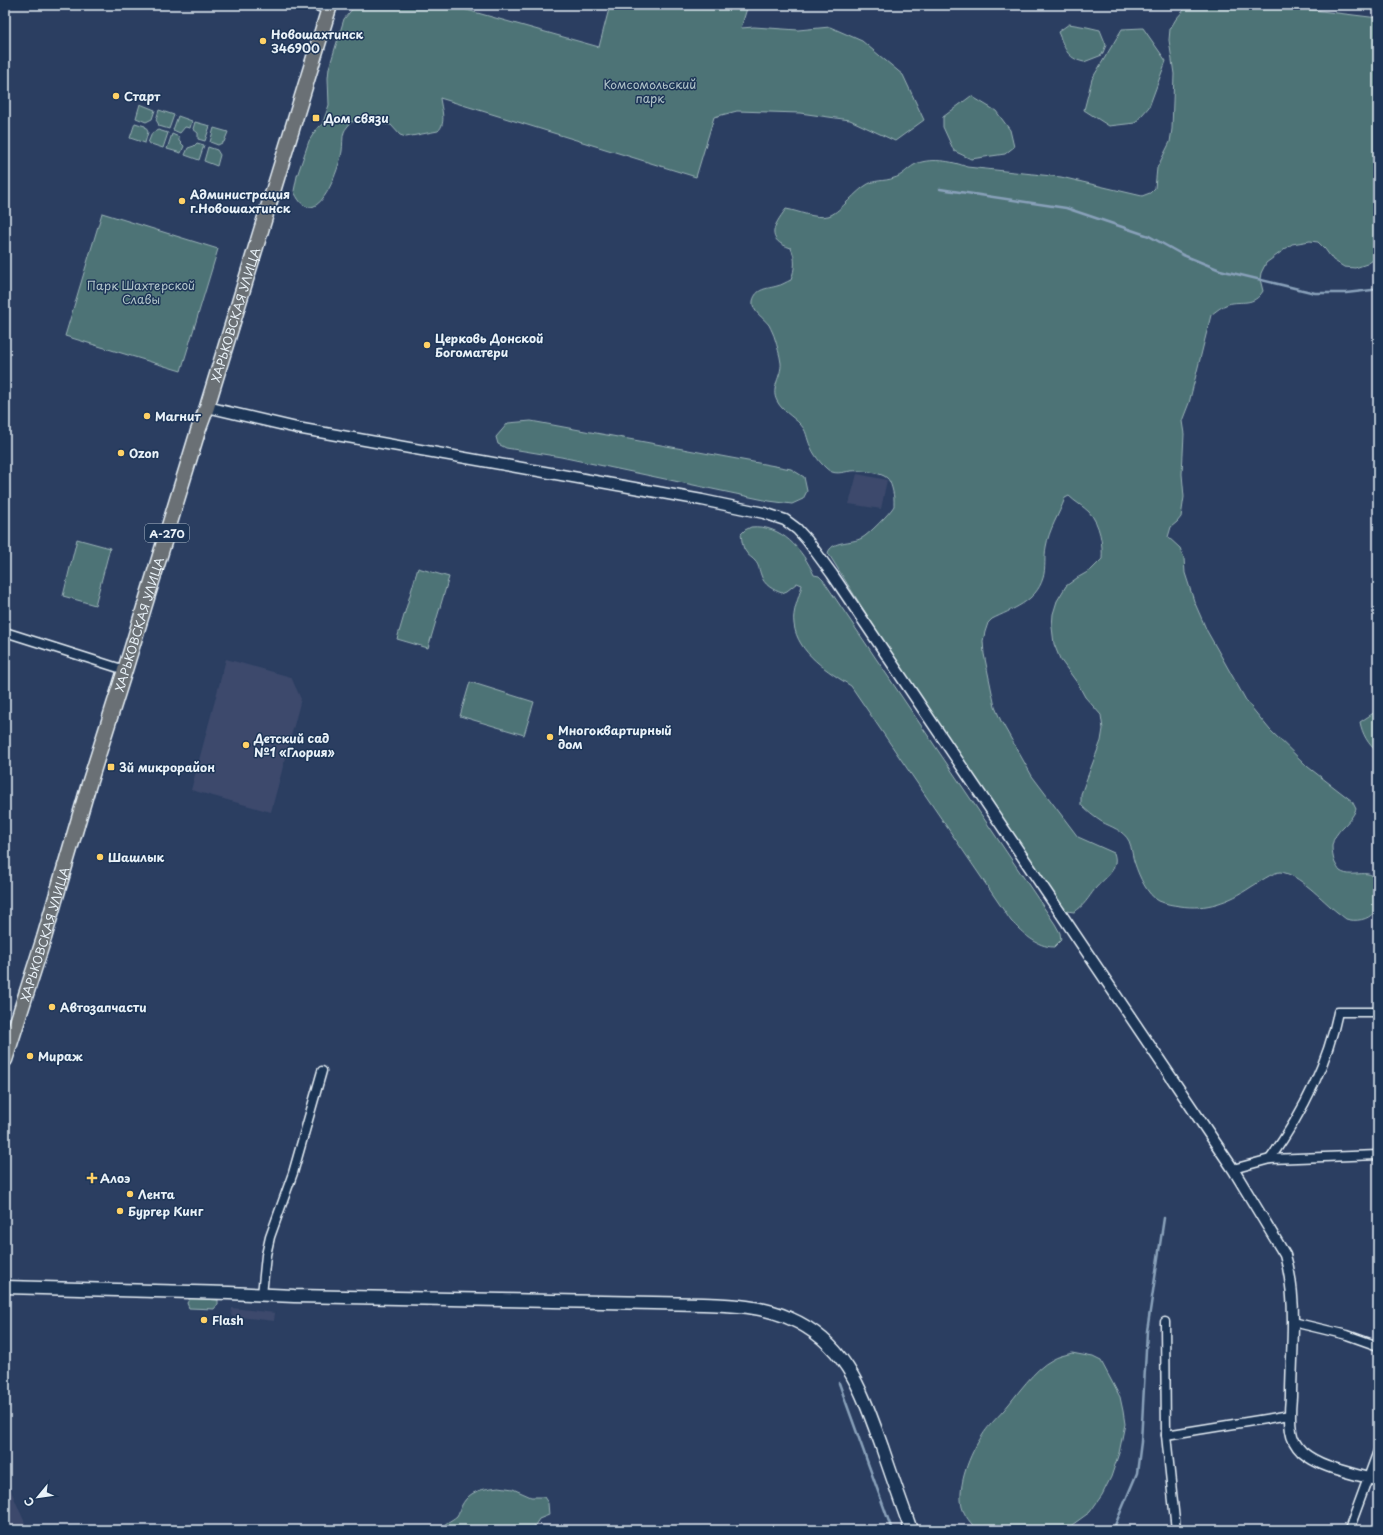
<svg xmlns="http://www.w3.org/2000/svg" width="1383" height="1535" viewBox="0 0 1383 1535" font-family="'Playpen Sans',sans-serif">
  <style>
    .built { fill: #3c496c }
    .green { fill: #4d7376; stroke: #9ab2b7 }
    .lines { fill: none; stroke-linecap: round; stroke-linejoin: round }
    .stream { stroke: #89a1ba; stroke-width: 2.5 }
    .minor-casing { stroke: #e8f1f8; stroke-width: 11 }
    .tertiary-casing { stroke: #e8f1f8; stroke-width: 13 }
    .secondary-casing { stroke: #e8f1f8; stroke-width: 15 }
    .trunk-casing { stroke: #e8f1f8; stroke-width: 17 }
    .minor { stroke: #1d3557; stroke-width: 8 }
    .tertiary { stroke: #1d3557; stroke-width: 10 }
    .secondary { stroke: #1d3557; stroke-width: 12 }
    .trunk { stroke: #6a7074; stroke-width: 14 }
    .poi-dot { fill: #ffd166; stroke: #1d3557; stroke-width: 1.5 }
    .labels { text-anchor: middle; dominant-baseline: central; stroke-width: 3; stroke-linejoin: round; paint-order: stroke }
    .shield { fill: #1d3557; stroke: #abb9c8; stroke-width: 1 }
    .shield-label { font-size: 11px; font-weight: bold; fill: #e8f1f8 }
    .poi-label { font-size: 12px; font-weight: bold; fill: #e8f1f8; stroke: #1d3557; text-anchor: start }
    .park-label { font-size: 12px; fill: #b2c5ca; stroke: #1d3557 }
    .street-label { font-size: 12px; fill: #e8f1f8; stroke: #1d3557 }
  </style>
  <rect width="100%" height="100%" fill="#2b3e61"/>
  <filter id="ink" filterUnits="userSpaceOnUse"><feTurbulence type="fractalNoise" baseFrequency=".025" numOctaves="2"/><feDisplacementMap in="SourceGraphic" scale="8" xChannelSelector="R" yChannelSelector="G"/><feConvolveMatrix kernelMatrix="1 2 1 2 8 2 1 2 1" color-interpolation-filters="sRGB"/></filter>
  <g filter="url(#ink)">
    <g class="built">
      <path d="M 857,474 L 887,480 L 881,509 L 849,504 Z"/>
      <path d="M 226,659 L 291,677 L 301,699 L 271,812 L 191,790 Z"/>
      <path d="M 232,1308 L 275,1313 L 274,1321 L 231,1316 Z"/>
      <path d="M 5,1477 L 28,1530 L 5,1530 Z"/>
    </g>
    <g class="green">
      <path d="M 364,5 L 449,5 L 599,47 L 610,5 L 748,5 L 741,28 L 754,27 L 798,30 L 830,27 L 862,41 L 903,75 L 924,120 L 895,141 L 850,120 L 800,113 L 737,111 L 714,117 L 696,177 L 440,98 C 441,108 447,123 438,131 L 406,137 L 400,135 L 391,125 L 360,121 L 351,122 C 349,125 345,129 344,132 C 342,138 343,145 342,151 C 340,164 326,207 310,207 C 302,207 297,198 294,191 L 297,176 L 309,141 L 317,128 L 322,125 L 329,105 L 328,78 L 329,68 L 344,19 L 354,7 Z"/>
      <path d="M 1190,5 L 1272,5 L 1378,18 L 1378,257 L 1367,264 L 1355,268 L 1344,267 L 1333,260 L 1325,249 L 1318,242 L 1310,241 L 1292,244 L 1266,263 L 1261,273 L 1260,279 L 1263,291 C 1253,307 1242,300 1228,304 C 1222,306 1216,311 1211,315 L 1189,403 L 1182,421 L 1184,434 L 1182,474 L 1184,497 L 1181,517 L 1177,522 L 1171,527 L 1168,537 L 1180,548 L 1184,558 L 1185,573 L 1194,601 L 1207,631 L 1247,702 L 1270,730 L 1308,767 L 1352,801 L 1356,809 C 1351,824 1334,830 1332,846 C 1332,851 1333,859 1335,863 C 1337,866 1338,869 1340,871 C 1354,881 1378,861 1378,892 C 1378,900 1378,906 1374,912 C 1369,920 1355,922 1346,919 C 1343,917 1340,914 1337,912 C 1323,901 1298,873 1280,872 C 1273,872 1258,883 1251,887 C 1229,902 1206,910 1180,906 C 1172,905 1166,904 1159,901 C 1147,895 1139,876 1135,864 C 1132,857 1132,847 1129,841 C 1123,830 1111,827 1102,822 C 1094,817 1087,811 1081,805 L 1081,794 L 1101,741 L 1103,729 L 1101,715 L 1085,697 L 1078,684 L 1060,659 L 1054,644 L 1052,627 L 1053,614 L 1057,601 L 1066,586 L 1077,578 L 1091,570 L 1102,559 C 1103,544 1100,524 1089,512 C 1083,506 1075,502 1069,496 L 1065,498 C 1059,515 1049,529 1046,547 C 1044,557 1046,568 1043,578 C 1036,602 1012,609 992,619 L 988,623 L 985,632 L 983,641 L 984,654 L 995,707 L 1001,721 L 1032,776 L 1078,837 L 1114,853 C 1120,870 1104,878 1095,889 C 1088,898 1084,906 1074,912 L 1067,911 L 1061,906 L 892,655 L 828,553 C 832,540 851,544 862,538 C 868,535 891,512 894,506 C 894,505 894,501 894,500 C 894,494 891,481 887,478 C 881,472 859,470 851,471 C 842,472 834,476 826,468 C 818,461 811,450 808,440 C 807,437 806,432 804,429 C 797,418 783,413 777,401 C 770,388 782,376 781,363 C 780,355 777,346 775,339 C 774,335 771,329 769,325 C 764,318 751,311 753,301 C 756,288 767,289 777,286 C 782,285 786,282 791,280 C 795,268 796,260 791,248 C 765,240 773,226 786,209 C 799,211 814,219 828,216 C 838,214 854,193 865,186 C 874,179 884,182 894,178 C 902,176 907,169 914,165 C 928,157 953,161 967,167 L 1061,177 L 1142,196 L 1150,193 L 1155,188 L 1157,168 L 1170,142 L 1172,129 L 1174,74 L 1169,40 L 1170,29 L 1176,19 L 1184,10 Z"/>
      <path d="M 1069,24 L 1087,27 L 1100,30 L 1106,45 L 1102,55 L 1084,62 C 1066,58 1065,48 1058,32 Z"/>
      <path d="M 1143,28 L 1166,61 L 1149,107 L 1135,123 L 1109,126 L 1084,110 L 1092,79 L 1122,29 Z"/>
      <path d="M 971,96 L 996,111 L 1010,130 L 1014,147 L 1005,154 L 971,159 L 954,151 L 943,127 L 943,117 Z"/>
      <path d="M 140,104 L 155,110 L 152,119 L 146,122 L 136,118 Z"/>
      <path d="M 159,110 L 174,115 L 169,129 L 159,126 L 158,123 L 156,120 Z"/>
      <path d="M 178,116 L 192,121 L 190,128 L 185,127 L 180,133 L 173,130 Z"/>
      <path d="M 195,122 L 210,126 L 205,141 L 198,139 L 198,133 L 193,129 Z"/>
      <path d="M 135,123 L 145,126 L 148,132 L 145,143 L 130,138 Z"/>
      <path d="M 214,128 L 228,132 L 224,142 L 218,145 L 210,142 Z"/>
      <path d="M 158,130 L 168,133 L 163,148 L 148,143 L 152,133 Z"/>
      <path d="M 172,134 L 179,137 L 179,141 L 184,146 L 181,153 L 167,149 Z"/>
      <path d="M 197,143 L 204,145 L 199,160 L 185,155 L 188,148 L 194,146 Z"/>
      <path d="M 208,147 L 217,150 L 220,155 L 217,166 L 204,161 Z"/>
      <path d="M 102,213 L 218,249 L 181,371 L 65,336 Z"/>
      <path d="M 531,421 L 791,469 L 804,477 L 807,491 L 803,499 L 792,504 L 769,501 L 561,457 L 506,448 L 498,444 L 496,437 L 508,423 Z"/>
      <path d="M 751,527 C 781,524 803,550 814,575 L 819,576 L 823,580 L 1055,924 L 1060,933 L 1061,940 L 1054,947 C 1036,947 1023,933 1011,921 L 851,686 C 829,672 797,653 794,624 C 792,611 799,598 802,585 L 797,583 L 787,591 L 782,593 C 773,590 764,585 761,575 C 759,570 759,565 755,561 C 753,558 748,556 746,552 C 742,547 742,540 741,534 L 745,530 Z"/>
      <path d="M 77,539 L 110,548 L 95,605 L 63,596 Z"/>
      <path d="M 418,568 L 449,577 L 428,648 L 397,639 Z"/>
      <path d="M 470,682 L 534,702 L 524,735 L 460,716 Z"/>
      <path d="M 1378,710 L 1378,752 C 1368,745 1362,733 1360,722 Z"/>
      <path d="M 190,1298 L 218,1300 L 218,1304 L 214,1309 L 189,1308 L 187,1303 Z"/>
      <path d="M 1072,1353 L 1093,1357 L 1101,1361 L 1120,1397 L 1123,1411 L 1125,1424 L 1119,1453 L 1111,1477 L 1102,1495 L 1090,1512 L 1065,1530 L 977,1530 C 971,1523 965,1517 962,1507 C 957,1486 970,1453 982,1436 C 987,1427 997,1418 1004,1410 C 1017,1395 1034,1369 1052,1360 C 1058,1356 1066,1355 1072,1353 Z"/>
      <path d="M 499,1487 L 513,1489 L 531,1497 L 544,1497 L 548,1503 L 549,1515 L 539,1519 L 532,1530 L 440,1530 C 445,1522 450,1522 457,1516 C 459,1513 460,1508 462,1505 C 470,1490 483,1489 499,1487 Z"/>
    </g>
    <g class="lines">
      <g class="stream">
        <path d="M 940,189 L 1066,208 L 1149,236 L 1183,255 L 1220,270 L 1315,293 L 1346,293 L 1372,290 L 1378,287"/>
        <path d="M 839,1383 L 892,1530"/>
        <path d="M 1113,1530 L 1137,1473 L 1141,1442 L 1147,1331 L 1164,1218"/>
      </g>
      <defs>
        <g id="minor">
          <path d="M 313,5 L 329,10"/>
          <path d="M 5,632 L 125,670"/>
          <path d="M 1270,1159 C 1302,1114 1327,1066 1338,1012 L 1378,1012"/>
          <path d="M 1233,1169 L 1270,1159 L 1378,1155"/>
          <path d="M 262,1295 L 266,1255 L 270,1237 L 293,1173 L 322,1071"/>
          <path d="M 1165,1322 L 1166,1435 L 1176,1530"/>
          <path d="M 1293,1322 L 1347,1335 L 1378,1346"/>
          <path d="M 1166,1435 L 1290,1415"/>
          <path d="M 1349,1530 L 1378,1451"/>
        </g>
        <path id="tertiary" d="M 207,407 L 297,428 L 702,500 L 764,513 L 785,520 L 797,529 L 807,540 L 832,574 L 1233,1169 L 1285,1255 C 1291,1276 1293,1299 1293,1321 C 1293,1346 1291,1372 1291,1397 C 1290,1408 1289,1420 1291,1431 C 1292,1439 1296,1446 1302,1452 C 1322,1469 1354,1473 1378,1481"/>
        <path id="secondary" d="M 5,1287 L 229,1293 L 294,1296 L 703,1304 C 732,1305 762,1306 789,1318 C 847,1343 862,1392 882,1447 C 891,1474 901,1502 911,1530"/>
        <g id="trunk">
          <path id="s1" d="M 5,1060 L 44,938 L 89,784 L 125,670 L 198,431 L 207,407 L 330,5"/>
        </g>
      </defs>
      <use href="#minor" class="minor-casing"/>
      <use href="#tertiary" class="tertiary-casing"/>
      <use href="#secondary" class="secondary-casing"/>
      <use href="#trunk" class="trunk-casing"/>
      <use href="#minor" class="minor"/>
      <use href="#tertiary" class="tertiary"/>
      <use href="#secondary" class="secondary"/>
      <use href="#trunk" class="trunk"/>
    </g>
  </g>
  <g class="poi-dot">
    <circle cx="263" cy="41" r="4"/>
    <circle cx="116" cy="96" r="4"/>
    <rect x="312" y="114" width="8" height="8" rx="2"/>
    <circle cx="182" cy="201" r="4"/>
    <circle cx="427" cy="345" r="4"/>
    <circle cx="147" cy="416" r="4"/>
    <circle cx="121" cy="453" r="4"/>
    <circle cx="550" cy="737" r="4"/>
    <circle cx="246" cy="745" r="4"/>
    <rect x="107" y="763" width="8" height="8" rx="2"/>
    <circle cx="100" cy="857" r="4"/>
    <circle cx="52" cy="1007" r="4"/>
    <circle cx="30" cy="1056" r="4"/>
    <path d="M90 1172h4v4h4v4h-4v4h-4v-4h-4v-4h4z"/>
    <circle cx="130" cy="1194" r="4"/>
    <circle cx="120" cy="1211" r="4"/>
    <circle cx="204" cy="1320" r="4"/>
  </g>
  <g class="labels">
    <rect class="shield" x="145" y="524" width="44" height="18" rx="3"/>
    <g class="shield-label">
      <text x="167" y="533">А-270</text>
    </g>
    <g class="poi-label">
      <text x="271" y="34">Новошахтинск<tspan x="271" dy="14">346900</tspan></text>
      <text x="124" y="96">Старт</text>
      <text x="324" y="118">Дом связи</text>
      <text x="190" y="194">Администрация<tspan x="190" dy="14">г.Новошахтинск</tspan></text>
      <text x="435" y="338">Церковь Донской<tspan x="435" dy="14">Богоматери</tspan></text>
      <text x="155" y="416">Магнит</text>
      <text x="129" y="453">Ozon</text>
      <text x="558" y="730">Многоквартирный<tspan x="558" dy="14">дом</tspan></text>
      <text x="254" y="738">Детский сад<tspan x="254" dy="14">№1 «Глория»</tspan></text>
      <text x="119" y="767">3й микрорайон</text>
      <text x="108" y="857">Шашлык</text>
      <text x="60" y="1007">Автозапчасти</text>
      <text x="38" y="1056">Мираж</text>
      <text x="100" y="1178">Алоэ</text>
      <text x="138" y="1194">Лента</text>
      <text x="128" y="1211">Бургер Кинг</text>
      <text x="212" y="1320">Flash</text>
    </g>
    <g class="park-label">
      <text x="650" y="84">Комсомольский<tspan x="650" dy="14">парк</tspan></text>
      <text x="141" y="285">Парк Шахтерской<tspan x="141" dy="14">Славы</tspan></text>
    </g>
    <g class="street-label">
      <text stroke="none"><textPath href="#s1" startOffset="780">ХАРЬКОВСКАЯ УЛИЦА</textPath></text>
      <text stroke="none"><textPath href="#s1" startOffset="456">ХАРЬКОВСКАЯ УЛИЦА</textPath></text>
      <text stroke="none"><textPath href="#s1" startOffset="132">ХАРЬКОВСКАЯ УЛИЦА</textPath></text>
    </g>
  </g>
  <rect width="1383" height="1535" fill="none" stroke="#1d3557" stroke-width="20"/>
  <rect x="10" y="10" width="1363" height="1515" fill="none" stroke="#e8f1f8" stroke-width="1.5" filter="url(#ink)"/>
  <g transform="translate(38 1497) rotate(241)" stroke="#1d3557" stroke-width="3" paint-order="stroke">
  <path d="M0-3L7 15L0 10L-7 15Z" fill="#e8f1f8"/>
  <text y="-6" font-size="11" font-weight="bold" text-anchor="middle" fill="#e8f1f8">С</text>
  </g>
</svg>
